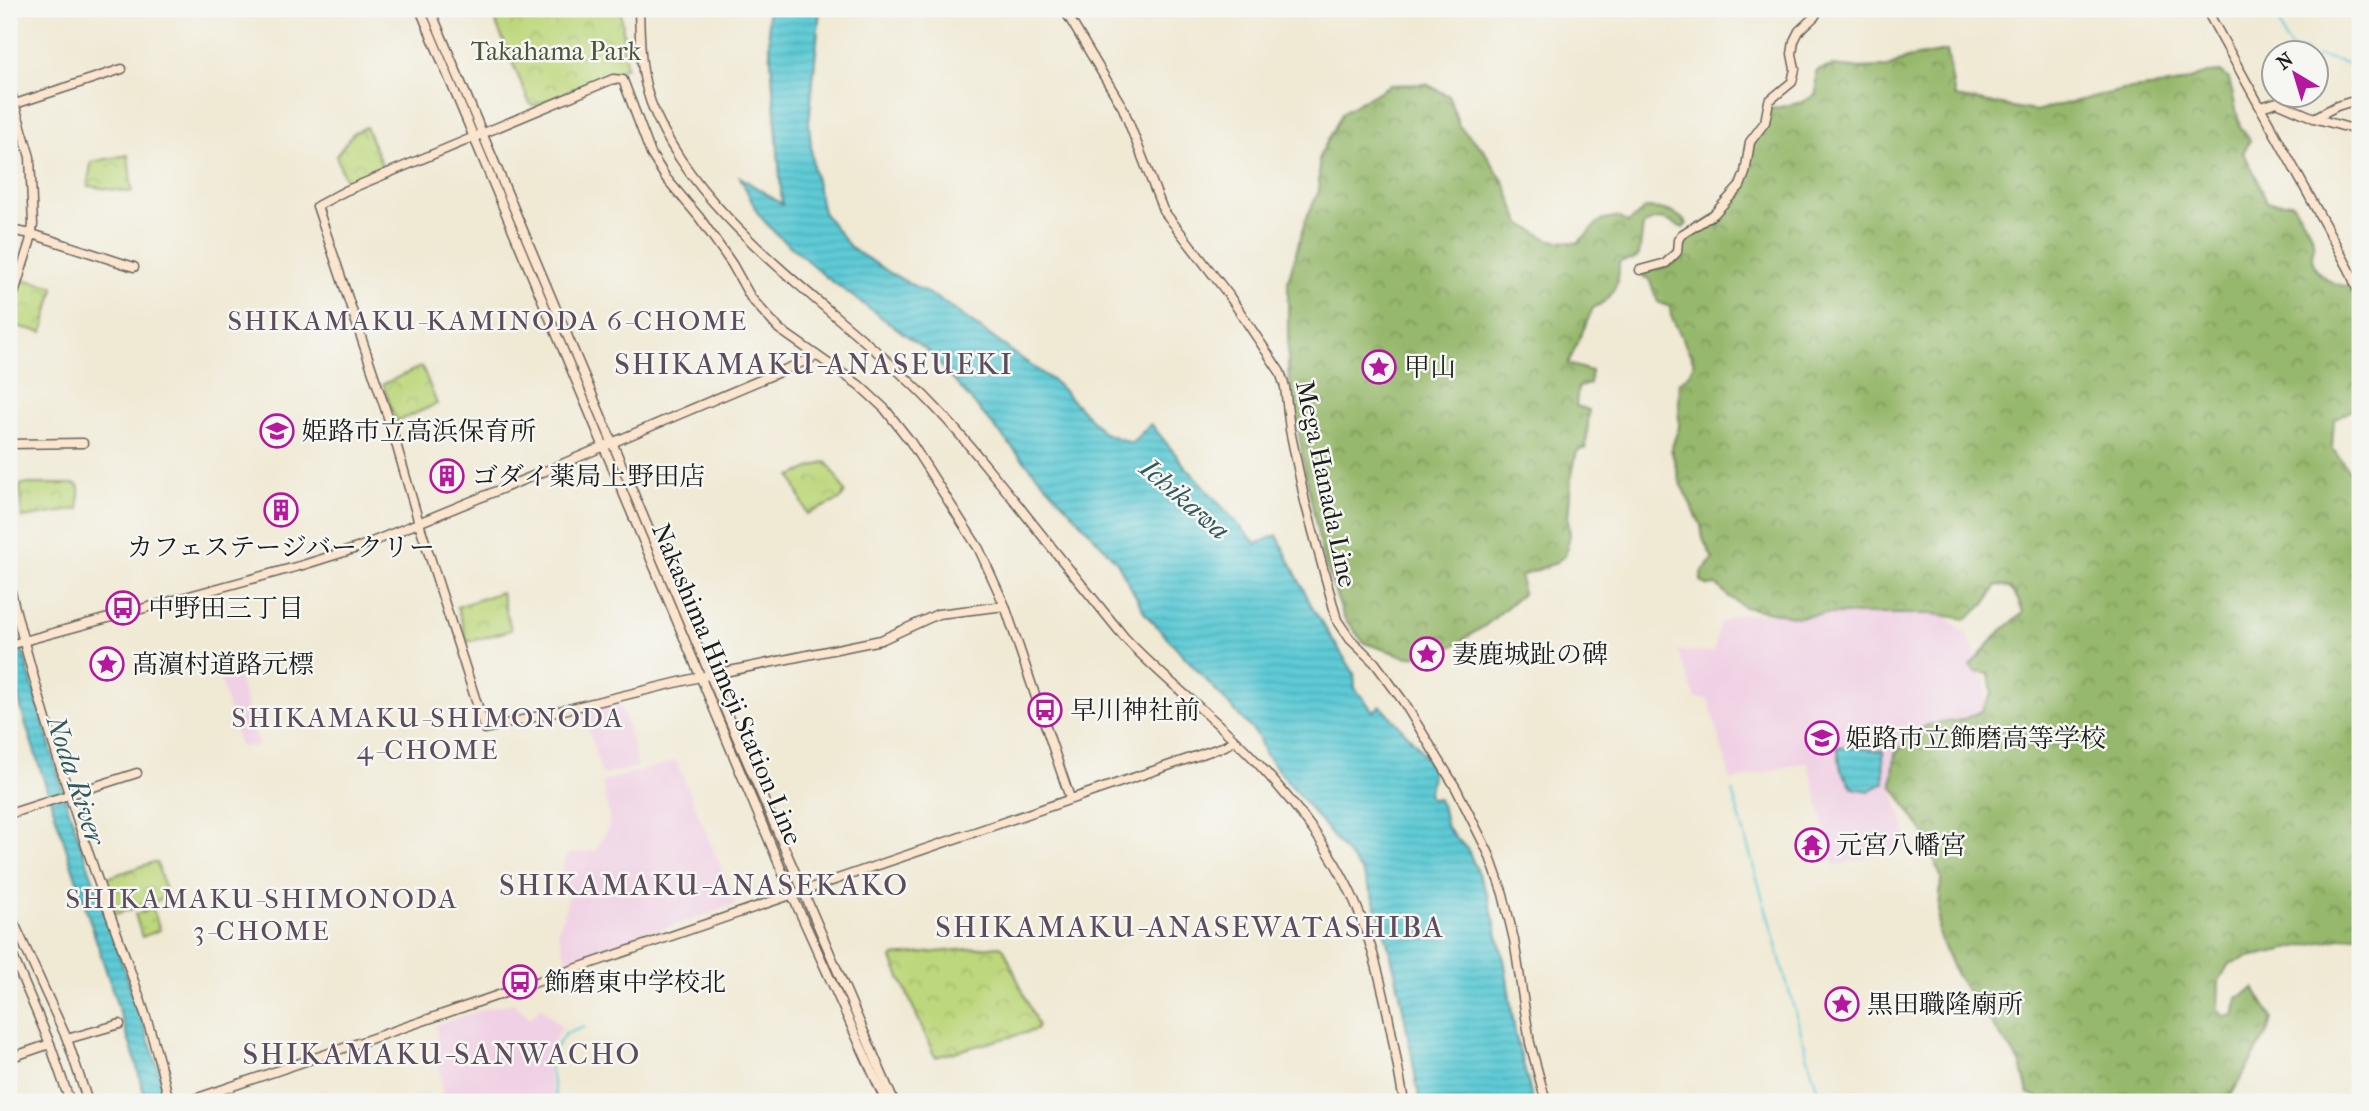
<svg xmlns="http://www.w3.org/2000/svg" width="2369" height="1111" viewBox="0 0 2369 1111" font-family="'IM FELL French Canon','Noto Serif JP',serif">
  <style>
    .built { fill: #f0d0e4 }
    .grass { fill: url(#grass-dots); stroke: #6c7a4c; stroke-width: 2 }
    .forest { fill: url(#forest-crowns); stroke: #596a44; stroke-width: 2 }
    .park { fill: url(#park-crowns); stroke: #6c7a4c; stroke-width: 2 }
    .water { fill: url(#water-rules); stroke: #3c7378; stroke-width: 2 }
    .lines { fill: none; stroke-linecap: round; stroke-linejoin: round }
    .stream { stroke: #5dcad5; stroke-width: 2 }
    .secondary-casing { stroke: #66645c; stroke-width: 11 }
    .secondary { stroke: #fce5cf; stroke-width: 8 }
    .rail { stroke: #1c1c1c; stroke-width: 2 }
    .labels { text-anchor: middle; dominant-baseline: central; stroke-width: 5; stroke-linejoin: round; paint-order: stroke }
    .park-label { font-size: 26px; fill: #4c5439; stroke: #f6f6f2 }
    .poi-label { font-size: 26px; fill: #1c1c1c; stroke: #f6f6f2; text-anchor: start }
    .street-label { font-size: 26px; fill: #1c1c1c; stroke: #f6f6f2 }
    .neighbourhood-label { font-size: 28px; letter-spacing: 2px; fill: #5c4c5d; stroke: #f6f6f2 }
    .water-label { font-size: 28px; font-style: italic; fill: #33595d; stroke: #f6f6f2 }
    .quarter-label { font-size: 30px; letter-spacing: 2px; fill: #5c4c5d; stroke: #f6f6f2 }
  </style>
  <defs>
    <pattern id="grass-dots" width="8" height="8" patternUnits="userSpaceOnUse" patternTransform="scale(1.75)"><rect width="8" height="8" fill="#bdd77c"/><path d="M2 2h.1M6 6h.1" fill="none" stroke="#a2b86b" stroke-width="1.8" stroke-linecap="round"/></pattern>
    <pattern id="forest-crowns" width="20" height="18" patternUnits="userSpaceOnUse" patternTransform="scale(1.75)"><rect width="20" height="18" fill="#96b86c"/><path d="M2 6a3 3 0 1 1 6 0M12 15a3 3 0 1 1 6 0" fill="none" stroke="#7a9558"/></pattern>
    <pattern id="park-crowns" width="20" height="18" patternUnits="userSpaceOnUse" patternTransform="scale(1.75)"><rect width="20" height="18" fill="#bdd77c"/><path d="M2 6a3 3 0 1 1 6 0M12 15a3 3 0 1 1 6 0" fill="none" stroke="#a2b86b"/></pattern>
    <pattern id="water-rules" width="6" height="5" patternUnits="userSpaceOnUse" patternTransform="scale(1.75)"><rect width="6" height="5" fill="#5dcad5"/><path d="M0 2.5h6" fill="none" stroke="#50adb6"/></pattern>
  </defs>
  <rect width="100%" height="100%" fill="#f6f6f2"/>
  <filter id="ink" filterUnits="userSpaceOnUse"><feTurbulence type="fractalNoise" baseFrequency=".0143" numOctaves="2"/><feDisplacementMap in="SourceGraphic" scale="14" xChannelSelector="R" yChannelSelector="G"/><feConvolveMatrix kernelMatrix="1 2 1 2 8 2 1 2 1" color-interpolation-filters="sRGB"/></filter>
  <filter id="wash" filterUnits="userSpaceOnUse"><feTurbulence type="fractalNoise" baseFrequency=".00686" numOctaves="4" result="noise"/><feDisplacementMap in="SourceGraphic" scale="28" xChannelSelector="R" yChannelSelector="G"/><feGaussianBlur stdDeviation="1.57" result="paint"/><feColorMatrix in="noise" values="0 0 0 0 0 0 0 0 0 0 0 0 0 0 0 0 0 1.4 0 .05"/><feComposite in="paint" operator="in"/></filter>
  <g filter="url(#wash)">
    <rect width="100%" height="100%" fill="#f0e9d4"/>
    <g class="built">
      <path d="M 1923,609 L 1947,618 L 1967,636 L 1976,654 L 1978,672 L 1986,679 L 1983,711 L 1894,780 L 1893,790 L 1910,846 L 1834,866 L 1808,761 L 1731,781 L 1708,699 L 1696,699 L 1678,651 L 1714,652 L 1719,624 L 1735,615 Z"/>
      <path d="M 237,671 L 258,746 L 240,747 L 219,676 Z"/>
      <path d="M 618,702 L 621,704 L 637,763 L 636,767 L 604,775 L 601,772 L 584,713 L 586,709 Z"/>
      <path d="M 674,761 L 677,763 L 735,901 L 734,905 L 568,961 L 558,932 L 570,891 L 555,891 L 555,885 L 568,854 L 596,851 L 609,826 L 609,815 L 602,782 Z"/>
      <path d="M 513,1003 L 530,1018 L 541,1007 L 562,1028 L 543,1059 L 547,1062 L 554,1102 L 443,1102 L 436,1025 L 488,1008 Z"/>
    </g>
    <path class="grass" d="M 153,909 L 160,930 L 142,937 L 135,914 Z"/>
    <g class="forest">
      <path d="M 1947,51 L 1955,97 L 2035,111 L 2123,90 L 2176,84 L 2207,73 L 2221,72 L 2229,79 L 2240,126 L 2250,140 L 2243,153 L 2254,172 L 2267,202 L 2292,203 C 2300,214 2310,228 2313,242 C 2315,248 2311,254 2312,259 C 2316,276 2335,287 2351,286 L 2360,317 L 2360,394 L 2358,405 L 2334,420 L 2332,448 L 2357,481 L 2360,482 L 2360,934 L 2249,957 L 2229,964 L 2219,981 L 2218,1009 L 2224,1017 L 2234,1015 L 2238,998 L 2254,988 L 2272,1018 L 2269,1030 L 2229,1099 L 2210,1099 L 2210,1102 L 2038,1102 L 2038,1097 L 2028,1093 L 2021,1064 L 1956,975 L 1938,933 L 1941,877 L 1925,835 L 1892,785 L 1895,754 L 1917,731 L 1928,725 L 1962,720 L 1982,711 L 1992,693 L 1989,674 L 1975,672 L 1970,666 L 1999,633 L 2023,613 C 2018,599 2014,585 1997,585 L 1986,603 L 1967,619 L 1933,614 L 1825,614 L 1797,617 L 1744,607 L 1728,596 L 1717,585 L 1708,586 L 1701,582 L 1701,573 L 1713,559 L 1703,539 L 1701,525 L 1681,485 L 1671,449 L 1679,427 L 1679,383 L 1690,373 L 1694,362 L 1671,316 L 1670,307 L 1658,302 L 1649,279 L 1640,275 C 1650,267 1665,271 1675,262 C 1684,254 1683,243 1691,234 C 1701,221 1719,218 1729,204 C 1740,188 1744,166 1751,148 C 1756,134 1764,122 1771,109 L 1803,102 L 1816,94 L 1816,71 L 1832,66 L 1854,68 L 1889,67 L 1907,58 Z"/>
      <path d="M 1426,84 L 1449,96 L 1459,126 L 1483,149 L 1505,184 L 1520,223 L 1550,240 L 1578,243 L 1600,221 L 1619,217 L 1628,223 L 1646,208 C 1661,208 1678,212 1687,224 L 1683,228 C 1668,220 1657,214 1643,226 L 1639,255 L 1634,259 L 1619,262 C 1620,284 1613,300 1593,308 L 1568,364 L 1591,371 L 1590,384 L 1578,387 L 1576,406 L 1589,410 L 1586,448 L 1577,451 L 1571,479 L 1568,520 L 1570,535 L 1565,556 L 1553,564 L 1521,576 L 1522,594 L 1486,625 L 1442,653 L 1407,657 L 1364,643 L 1344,618 L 1322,554 L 1305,470 L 1288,371 L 1288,281 L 1305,221 L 1319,191 L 1319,157 L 1343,112 L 1390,85 Z"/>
    </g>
    <g class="park">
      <path d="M 490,9 L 621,9 L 626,67 L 534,106 L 530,104 Z"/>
      <path d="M 366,127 L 384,170 L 347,184 L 336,156 L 354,132 Z"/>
      <path d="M 128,155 L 132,191 L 128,192 L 88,186 L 91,162 Z"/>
      <path d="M 25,280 L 52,286 L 54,288 L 43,332 L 11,325 L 9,323 L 21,282 Z"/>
      <path d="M 422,366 L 437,404 L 396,422 L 383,384 Z"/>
      <path d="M 824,462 L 828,463 L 845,492 L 840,500 L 807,514 L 791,476 Z"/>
      <path d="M 22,484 L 76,484 L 79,487 L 79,509 L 22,518 L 20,486 Z"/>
      <path d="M 501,592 L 511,630 L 468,642 L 457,607 Z"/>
      <path d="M 154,862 L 157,863 L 166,894 L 165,898 L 116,914 L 112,912 L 101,883 L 103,879 Z"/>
      <path d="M 1000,946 L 1004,949 L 1038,1026 L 1036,1030 L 936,1057 L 934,1055 L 892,959 L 894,956 Z"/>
    </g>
    <g class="water">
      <path d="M 767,9 L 820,9 L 809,123 L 813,167 L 823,212 L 851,248 L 892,274 L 942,301 L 1057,384 L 1104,433 L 1131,443 L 1151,424 L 1185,466 L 1256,544 L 1277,535 L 1313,609 L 1354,673 L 1355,688 L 1373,711 L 1381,706 L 1417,745 L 1433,770 L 1428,796 L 1432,799 L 1437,798 L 1443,809 L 1447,828 L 1468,850 L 1488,896 L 1505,964 L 1515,1033 L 1533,1102 L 1420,1102 C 1406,1025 1395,944 1362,872 L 1264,753 L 1258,736 L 1146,615 L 1117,562 L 1018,454 L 929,352 L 826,277 L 774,232 L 758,214 L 740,177 L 782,204 Z"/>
      <path d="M 9,603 L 65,798 L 158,1067 L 165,1102 L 146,1102 L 135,1059 L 25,722 L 9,665 Z"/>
      <path d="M 1837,746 L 1883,751 L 1884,783 L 1869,791 L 1853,788 L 1841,770 Z"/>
    </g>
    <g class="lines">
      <g class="stream">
        <path d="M 2275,9 L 2285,40 L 2291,48 L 2308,52"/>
        <path d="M 2316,55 L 2354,65 L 2360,63"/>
        <path d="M 1732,791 L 1820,1099 L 1969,1098 L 1969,1102"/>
        <path d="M 557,1102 L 548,1058 L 565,1034 L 584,1027"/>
      </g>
    </g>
  </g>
  <g filter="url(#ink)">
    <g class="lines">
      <defs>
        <g id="secondary">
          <path d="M 420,9 L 792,895 L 886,1102"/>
          <path d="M 430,9 L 710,675 L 894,1102"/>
          <path d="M 639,9 C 640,40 640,73 651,103 C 698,227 846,312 935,407 C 963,436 988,469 1014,500 C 1050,546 1087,591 1124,637 C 1164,680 1212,715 1252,757 C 1295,803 1338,856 1360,915 C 1383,975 1393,1040 1404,1102"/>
          <path d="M 1064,9 L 1123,108 L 1163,210 L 1228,294 L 1280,372 L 1285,387 L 1290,430 L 1305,502 L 1337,620 L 1350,639 L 1375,663 L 1403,701 L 1456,788 L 1489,854 L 1503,894 L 1514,940 L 1530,1043 L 1546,1102"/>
          <path d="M 2206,9 L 2306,190 L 2349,269 L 2360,296"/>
          <path d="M 9,86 L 30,157 L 33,225 L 30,242 L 9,309"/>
          <path d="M 9,106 L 122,69"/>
          <path d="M 2261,107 L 2277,102 L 2314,118 L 2360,131"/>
          <path d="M 2314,118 L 2337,106 L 2360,99"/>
          <path d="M 9,230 L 32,234 L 134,267"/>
          <path d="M 1640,270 L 1666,263 L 1677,252 L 1678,240 L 1681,235 L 1714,214 L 1740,186 L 1745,173 L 1750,142 L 1765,122 L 1769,101 L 1792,82 L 1795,69 L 1792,54 L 1794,41 L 1799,31 L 1815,16 L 1818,9"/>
          <path d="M 9,444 L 83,443"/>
          <path d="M 9,584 C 33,682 63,779 96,875 C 122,950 153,1025 169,1102"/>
          <path d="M 1005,606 L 938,614 L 881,640 L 700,677 L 485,729 L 419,523 L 391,426 L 317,206 L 345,191 L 613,79 L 623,80 L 651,154 L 666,178 L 699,217 L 732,264 L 751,298 L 779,329 L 859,385 L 885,409 L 910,441 L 979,549 L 1005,606 L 1070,798"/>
          <path d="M 9,645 L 303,565 L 357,548 L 555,467 L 817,356"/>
          <path d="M 9,814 L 137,773"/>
          <path d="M 9,912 L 67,1039 L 88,1102"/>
          <path d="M 9,947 L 50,1044 L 70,1102"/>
          <path d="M 67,1039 L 120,1024"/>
          <path d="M 9,1058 L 50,1044"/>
          <path d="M 186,1102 L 1156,770 L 1225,746 L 1234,740"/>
        </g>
      </defs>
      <use href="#secondary" class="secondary-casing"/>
      <use href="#secondary" class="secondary"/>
      <path class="rail" d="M 2266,1102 L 2327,1099 L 2360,1092"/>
    </g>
  </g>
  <defs>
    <symbol id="sight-ring" viewBox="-11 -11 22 22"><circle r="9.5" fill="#f6f6f2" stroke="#b5179e" stroke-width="1.5"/><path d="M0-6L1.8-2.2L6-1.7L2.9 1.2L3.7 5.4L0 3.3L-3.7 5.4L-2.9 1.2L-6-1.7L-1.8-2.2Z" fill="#b5179e"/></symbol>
    <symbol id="school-ring" viewBox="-11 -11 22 22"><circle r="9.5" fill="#f6f6f2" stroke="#b5179e" stroke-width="1.5"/><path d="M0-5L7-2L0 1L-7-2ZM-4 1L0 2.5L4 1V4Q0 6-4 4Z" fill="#b5179e"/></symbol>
    <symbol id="building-ring" viewBox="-11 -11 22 22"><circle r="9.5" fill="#f6f6f2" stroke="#b5179e" stroke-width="1.5"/><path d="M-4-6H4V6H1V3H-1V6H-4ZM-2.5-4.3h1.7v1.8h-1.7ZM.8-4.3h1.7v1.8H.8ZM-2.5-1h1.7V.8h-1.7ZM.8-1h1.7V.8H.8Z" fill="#b5179e"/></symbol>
    <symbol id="bus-ring" viewBox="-11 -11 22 22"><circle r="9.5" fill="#f6f6f2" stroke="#b5179e" stroke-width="1.5"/><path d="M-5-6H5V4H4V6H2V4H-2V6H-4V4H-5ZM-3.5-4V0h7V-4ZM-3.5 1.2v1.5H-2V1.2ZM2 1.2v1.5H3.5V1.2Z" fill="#b5179e"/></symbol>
    <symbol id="temple-ring" viewBox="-11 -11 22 22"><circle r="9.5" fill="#f6f6f2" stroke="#b5179e" stroke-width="1.5"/><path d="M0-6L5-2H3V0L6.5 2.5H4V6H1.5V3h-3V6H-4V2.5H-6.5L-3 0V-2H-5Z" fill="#b5179e"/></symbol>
  </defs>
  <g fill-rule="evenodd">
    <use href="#sight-ring" x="1360" y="348" width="38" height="38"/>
    <use href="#school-ring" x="258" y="412" width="38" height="38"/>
    <use href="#building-ring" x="428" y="457" width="38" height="38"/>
    <use href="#building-ring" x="262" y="491" width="38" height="38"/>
    <use href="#bus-ring" x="104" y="589" width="38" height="38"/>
    <use href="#sight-ring" x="1408" y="635" width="38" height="38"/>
    <use href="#sight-ring" x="88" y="645" width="38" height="38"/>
    <use href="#bus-ring" x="1026" y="691" width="38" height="38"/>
    <use href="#school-ring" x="1803" y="719" width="38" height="38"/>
    <use href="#temple-ring" x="1793" y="826" width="38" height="38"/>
    <use href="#bus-ring" x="501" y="963" width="38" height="38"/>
    <use href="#sight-ring" x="1823" y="985" width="38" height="38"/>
  </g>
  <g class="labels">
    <g class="park-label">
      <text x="556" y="51">Takahama Park</text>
    </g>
    <g class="poi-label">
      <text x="1404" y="367">甲山</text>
      <text x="302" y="431">姫路市立高浜保育所</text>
      <text x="472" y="476">ゴダイ薬局上野田店</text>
      <text x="281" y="547" text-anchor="middle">カフェステージバークリー</text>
      <text x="148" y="608">中野田三丁目</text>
      <text x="1452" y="654">妻鹿城趾の碑</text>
      <text x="132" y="664">髙濵村道路元標</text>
      <text x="1070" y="710">早川神社前</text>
      <text x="1846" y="738">姫路市立飾磨高等学校</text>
      <text x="1836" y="845">元宮八幡宮</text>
      <text x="544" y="982">飾磨東中学校北</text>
      <text x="1867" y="1004">黒田職隆廟所</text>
    </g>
    <g class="street-label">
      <text transform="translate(1326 484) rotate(78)">Mega Hanada Line</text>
      <text transform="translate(727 684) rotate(67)">Nakashima Himeji Station Line</text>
    </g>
    <g class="neighbourhood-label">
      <text x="488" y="320">SHIKAMAKU-KAMINODA 6-CHOME</text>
      <text x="428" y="717">SHIKAMAKU-SHIMONODA<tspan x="428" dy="32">4-CHOME</tspan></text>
      <text x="262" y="898">SHIKAMAKU-SHIMONODA<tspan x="262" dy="32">3-CHOME</tspan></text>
    </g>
    <g class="water-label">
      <text transform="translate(1185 499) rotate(41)">Ichikawa</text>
      <text transform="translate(76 780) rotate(72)">Noda River</text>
    </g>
    <g class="quarter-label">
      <text x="814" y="364">SHIKAMAKU-ANASEUEKI</text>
      <text x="704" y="885">SHIKAMAKU-ANASEKAKO</text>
      <text x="1190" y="927">SHIKAMAKU-ANASEWATASHIBA</text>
      <text x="442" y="1054">SHIKAMAKU-SANWACHO</text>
    </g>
  </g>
  <rect width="2369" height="1111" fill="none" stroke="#f6f6f2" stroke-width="35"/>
  <g transform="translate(2295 74) rotate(322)"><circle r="33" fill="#f6f6f2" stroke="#9f9f9c" stroke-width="2"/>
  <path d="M0-5L12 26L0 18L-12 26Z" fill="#b5179e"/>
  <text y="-10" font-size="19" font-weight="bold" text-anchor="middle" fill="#1c1c1c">N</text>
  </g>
</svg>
